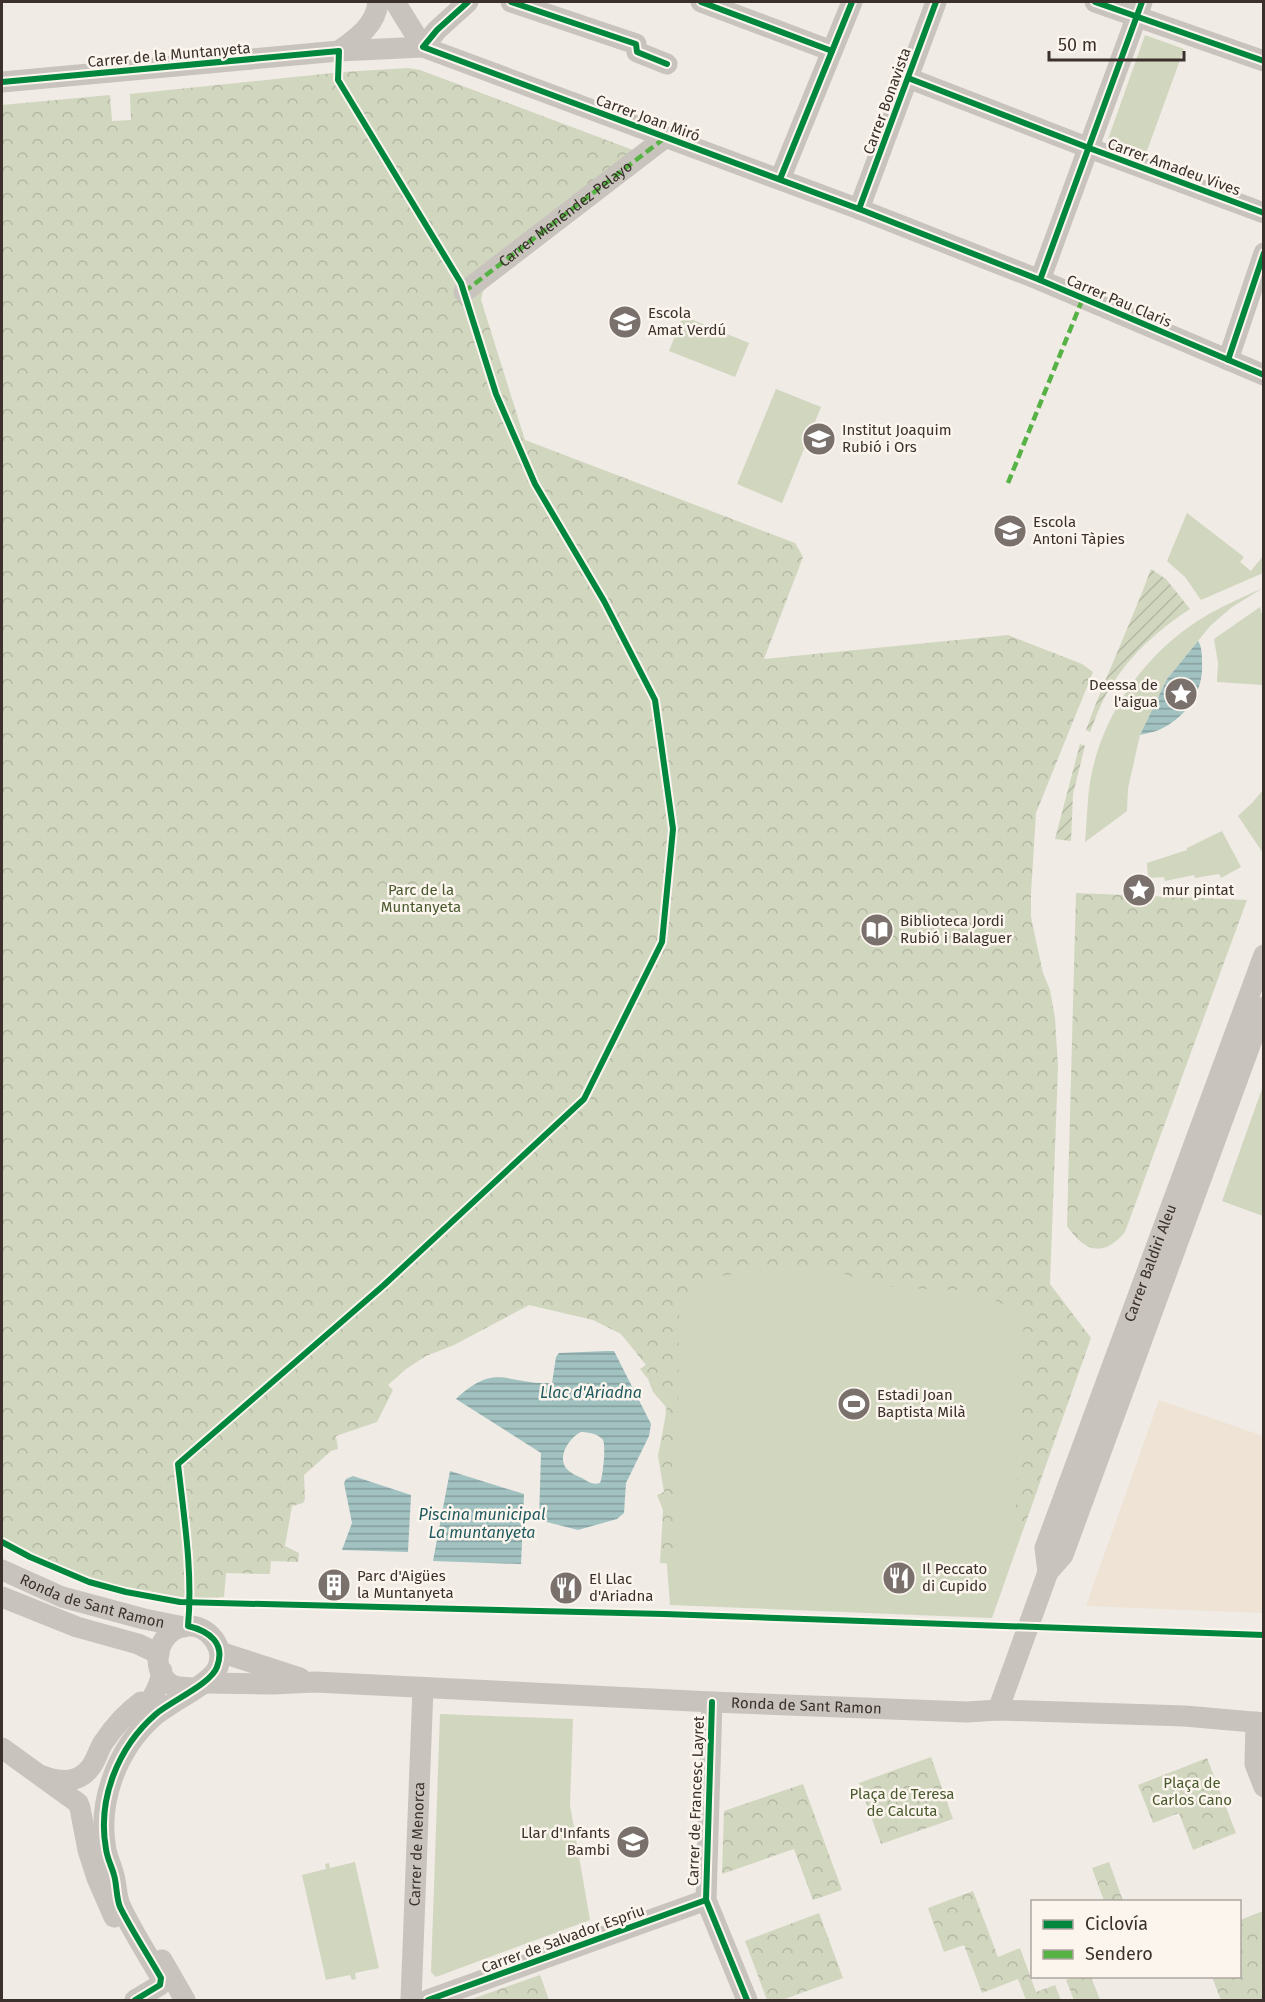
<svg xmlns="http://www.w3.org/2000/svg" width="1265" height="2002" viewBox="0 0 1265 2002" font-family="'Fira Sans',sans-serif">
  <style>
    .grass { fill: #d1d6bf }
    .park { fill: url(#park-crowns) }
    .garden { fill: url(#garden-furrows) }
    .plaza { fill: #eee3d5 }
    .water { fill: url(#water-rules); fill-rule: evenodd }
    .lines { fill: none; stroke-linecap: round; stroke-linejoin: round }
    .minor { stroke: #c9c3be; stroke-width: 21 }
    .quiet { stroke: #57b246; stroke-width: 4.5; stroke-dasharray: 9 4.5; stroke-linecap: butt }
    .cycleway-casing { stroke: #fbf5ee; stroke-width: 10 }
    .cycleway { stroke: #00873e; stroke-width: 6 }
    .labels { text-anchor: middle; dominant-baseline: central; stroke-width: 5; stroke-linejoin: round; paint-order: stroke }
    .street-label { font-size: 15px; fill: #3b302b; stroke: #fbf5ee }
    .poi-label { font-size: 15px; fill: #3b302b; stroke: #fbf5ee; text-anchor: start }
    .park-label { font-size: 15px; fill: #4a5a2e; stroke: #fbf5ee }
    .water-label { font-size: 16px; font-style: italic; fill: #1f5a5e; stroke: #fbf5ee }
  </style>
  <defs>
    <pattern id="park-crowns" width="20" height="18" patternUnits="userSpaceOnUse" patternTransform="scale(1.5)"><rect width="20" height="18" fill="#d1d6bf"/><path d="M2 6a3 3 0 1 1 6 0M12 15a3 3 0 1 1 6 0" fill="none" stroke="#b4b8a4"/></pattern>
    <pattern id="garden-furrows" width="10" height="10" patternUnits="userSpaceOnUse" patternTransform="scale(1.5)"><rect width="10" height="10" fill="#d1d6bf"/><path d="M-1 1l2-2M0 10L10 0M9 11l2-2" fill="none" stroke="#b4b8a4"/></pattern>
    <pattern id="water-rules" width="6" height="5" patternUnits="userSpaceOnUse" patternTransform="scale(1.5)"><rect width="6" height="5" fill="#a1c2c1"/><path d="M0 2.5h6" fill="none" stroke="#849e9d"/></pattern>
  </defs>
  <rect width="100%" height="100%" fill="#f0ebe5"/>
  <g class="grass">
    <path d="M 1145,35 L 1184,49 L 1144,159 L 1106,145 Z"/>
    <path d="M 683,316 L 749,343 L 735,377 L 669,351 Z"/>
    <path d="M 776,389 L 821,407 L 782,503 L 737,484 Z"/>
    <path d="M 1187,513 L 1244,557 L 1240,562 L 1251,571 L 1263,556 L 1263,573 L 1201,600 L 1185,577 L 1167,561 Z"/>
    <path d="M 1263,588 L 1232,607 L 1210,626 L 1167,679 L 1140,735 L 1128,788 L 1127,811 L 1085,842 C 1087,822 1087,802 1090,782 C 1102,712 1148,649 1209,614 C 1227,604 1245,596 1263,588 Z"/>
    <path d="M 1260,607 L 1264,622 L 1263,685 L 1217,682 L 1218,663 L 1214,639 Z"/>
    <path d="M 1263,790 L 1263,789 L 1263,853 L 1238,816 L 1252,803 Z"/>
    <path d="M 1222,831 L 1241,867 L 1221,878 L 1219,874 L 1195,878 L 1194,875 L 1165,881 L 1164,877 L 1148,878 L 1147,863 L 1187,850 L 1187,848 Z"/>
    <path d="M 1263,1086 L 1263,1216 L 1222,1201 Z"/>
    <path d="M 667,1246 L 1028,1262 L 1040,1482 L 992,1618 L 670,1605 L 667,1566 L 665,1326 Z"/>
    <path d="M 440,1714 L 573,1719 L 570,1805 L 590,1920 L 436,1977 L 431,1972 Z"/>
    <path d="M 355,1862 L 379,1968 L 355,1973 L 356,1979 L 352,1980 L 350,1975 L 326,1980 L 302,1875 L 326,1869 L 325,1864 L 329,1863 L 330,1868 Z"/>
  </g>
  <g class="park">
    <path d="M 408,68 L 420,70 L 633,150 L 483,291 L 481,300 L 525,440 L 795,543 L 803,557 L 764,659 L 1008,635 L 1082,664 L 1093,672 L 1036,813 L 1031,893 L 1031,917 L 1035,936 L 1043,973 L 1050,990 L 1055,1018 L 1058,1067 L 1050,1284 L 1091,1338 L 1024,1527 L 1015,1526 L 1024,1318 L 1018,1312 L 989,1297 L 958,1290 L 903,1288 L 874,1284 L 823,1267 L 810,1265 L 794,1265 L 708,1278 L 689,1293 L 679,1309 L 678,1408 L 676,1445 L 672,1463 L 676,1564 L 660,1563 L 663,1510 L 657,1495 L 664,1492 L 658,1456 L 667,1408 L 653,1392 L 648,1379 L 640,1369 L 646,1365 L 621,1334 L 593,1320 L 529,1305 L 454,1345 L 426,1356 L 406,1369 L 388,1385 L 393,1390 L 377,1422 L 336,1436 L 338,1449 L 331,1451 L 304,1475 L 305,1499 L 303,1503 L 292,1506 L 285,1546 L 299,1553 L 298,1562 L 271,1561 L 270,1574 L 226,1573 L 224,1597 L 182,1599 L 98,1581 L 18,1549 L 2,1539 L 2,105 L 110,95 L 112,121 L 131,120 L 130,94 L 342,72 Z"/>
    <path d="M 1076,893 L 1247,900 L 1125,1232 C 1103,1258 1085,1252 1067,1226 Z"/>
    <path d="M 931,1757 L 953,1819 L 881,1844 L 859,1783 Z"/>
    <path d="M 1207,1758 L 1236,1833 L 1193,1850 L 1179,1813 L 1153,1823 L 1138,1785 Z"/>
    <path d="M 803,1784 L 842,1890 L 813,1900 L 794,1849 L 722,1874 L 724,1811 Z"/>
    <path d="M 1109,1862 L 1123,1901 L 1104,1901 L 1092,1868 Z"/>
    <path d="M 973,1891 L 998,1957 L 1020,1948 L 1036,1992 L 1055,1985 L 1061,2000 L 1026,2000 L 1018,1979 L 982,1993 L 964,1945 L 944,1952 L 928,1908 Z"/>
    <path d="M 1263,1911 L 1263,1999 L 1259,2000 L 1221,2000 L 1212,1977 L 1240,1976 L 1240,1920 Z"/>
    <path d="M 819,1913 L 843,1978 L 782,2000 L 767,2000 L 745,1941 Z"/>
    <path d="M 540,1975 L 549,2000 L 469,2000 Z"/>
    <path d="M 1076,1976 L 1091,1977 L 1100,2000 L 1074,2000 L 1066,1980 Z"/>
  </g>
  <g class="garden">
    <path d="M 1151,569 L 1166,579 L 1190,609 C 1159,629 1131,654 1111,686 C 1102,700 1096,717 1090,732 L 1086,730 C 1106,675 1131,623 1151,569 Z"/>
    <path d="M 1080,744 L 1085,746 L 1073,794 L 1071,841 L 1055,839 Z"/>
  </g>
  <path class="plaza" d="M 1159,1400 L 1263,1436 L 1263,1613 L 1086,1606 Z"/>
  <g class="water">
    <path d="M 1198,641 C 1202,647 1202,655 1202,663 C 1204,690 1187,716 1163,728 C 1156,732 1147,733 1140,735 L 1167,679 Z"/>
    <path d="M 606,1351 L 614,1351 L 651,1424 L 649,1436 L 626,1483 L 624,1513 L 617,1519 L 578,1530 L 539,1520 L 541,1453 L 456,1399 C 497,1361 506,1385 552,1383 L 556,1357 L 559,1353 ZM 581,1432 C 588,1432 599,1434 603,1440 C 606,1447 603,1476 600,1483 C 592,1485 589,1482 582,1478 C 577,1476 570,1473 566,1468 C 557,1456 570,1437 581,1432 Z"/>
    <path d="M 450,1471 L 524,1494 L 521,1564 L 433,1561 Z"/>
    <path d="M 353,1476 L 411,1495 L 408,1552 L 342,1550 L 352,1523 L 344,1483 L 346,1479 Z"/>
  </g>
  <g class="lines">
    <g class="minor">
      <path d="M 395,2 L 423,47 L 859,209 L 1040,280 L 1264,375"/>
      <path d="M 511,2 L 636,44 L 637,52 L 667,64"/>
      <path d="M 701,2 L 832,51"/>
      <path d="M 1095,2 L 1264,61"/>
      <path d="M 423,47 L 437,30 L 468,2"/>
      <path d="M 339,51 C 357,38 376,25 378,2"/>
      <path d="M 908,78 L 1089,148 L 1264,213"/>
      <path d="M 2,82 L 339,51 L 423,47"/>
      <path d="M 780,179 L 852,2"/>
      <path d="M 859,209 L 936,2"/>
      <path d="M 1040,280 L 1142,2"/>
      <path d="M 464,292 L 666,137"/>
      <path d="M 1228,360 L 1264,253"/>
      <path id="s1" d="M 2,1570 L 62,1597 L 144,1619 L 184,1627"/>
      <path id="s2" d="M 1048,1572 L 1045,1548 L 1264,955"/>
      <path d="M 2,1597 L 77,1627 L 138,1644 L 159,1654"/>
      <path d="M 220,1652 L 300,1678"/>
      <path id="s3" d="M 204,1683 L 272,1684 L 315,1682 L 712,1702 L 967,1712 L 998,1710 L 1185,1716 L 1264,1723"/>
      <path d="M 712,1702 L 706,1900 L 747,2000"/>
      <path d="M 998,1710 L 1048,1572 L 1063,1555 L 1264,1007"/>
      <path d="M 135,1719 C 149,1704 159,1691 162,1671"/>
      <path d="M 1256,1722 L 1255,1764 L 1264,1787"/>
      <path d="M 2,1748 L 78,1803 L 80,1808 L 88,1850 L 97,1878 L 114,1917"/>
      <path d="M 43,1776 C 59,1782 78,1784 90,1768 C 96,1761 98,1751 103,1743 C 113,1728 126,1713 141,1702"/>
      <path d="M 162,1960 L 185,2000"/>
      <path d="M 160,1985 L 161,1978 C 148,1955 132,1931 121,1907 C 116,1898 117,1886 114,1876 C 112,1867 108,1859 106,1850 C 97,1802 117,1750 152,1718 C 168,1703 208,1686 217,1669 C 227,1648 208,1624 186,1626 C 158,1629 147,1670 172,1685 C 179,1688 187,1688 195,1688"/>
      <path d="M 135,2000 L 160,1985"/>
      <path id="s4" d="M 411,2000 L 423,1688"/>
      <path d="M 428,2000 L 706,1900"/>
    </g>
    <g class="quiet">
      <path id="s5" d="M 464,292 L 666,137"/>
      <path d="M 1008,483 L 1083,298"/>
    </g>
    <defs>
      <g id="cycleway">
        <path d="M 468,2 L 437,30 L 423,47 L 859,209 L 1040,280 L 1264,375"/>
        <path d="M 511,2 L 636,44 L 637,52 L 667,64"/>
        <path d="M 701,2 L 832,51"/>
        <path d="M 1095,2 L 1264,61"/>
        <path d="M 908,78 L 1089,148 L 1264,213"/>
        <path d="M 2,82 L 339,51 L 338,80 L 461,283 L 496,394 L 535,484 L 604,601 L 655,700 L 673,829 L 662,942 L 584,1099 L 384,1285 L 178,1464 C 184,1518 193,1572 188,1626 C 209,1631 226,1643 217,1667 C 211,1684 171,1701 156,1714 C 118,1747 97,1799 106,1849 C 107,1858 112,1867 114,1875 C 117,1885 116,1897 120,1907 C 132,1931 148,1955 161,1978 L 160,1985 L 135,2000"/>
        <path d="M 780,179 L 852,2"/>
        <path d="M 859,209 L 936,2"/>
        <path d="M 1040,280 L 1142,2"/>
        <path d="M 1228,360 L 1264,253"/>
        <path d="M 2,1542 L 30,1557 L 89,1582 L 126,1592 L 180,1602 L 664,1614 L 1264,1635"/>
        <path d="M 712,1702 L 706,1900 L 747,2000"/>
        <path d="M 428,2000 L 706,1900"/>
      </g>
    </defs>
    <use href="#cycleway" class="cycleway-casing"/>
    <use href="#cycleway" class="cycleway"/>
  </g>
  <defs>
    <symbol id="school-disc" viewBox="-11 -11 22 22"><circle r="9.5" fill="#7a716c" stroke="#fbf5ee"/><path d="M0-5L7-2L0 1L-7-2ZM-4 1L0 2.5L4 1V4Q0 6-4 4Z" fill="#fff"/></symbol>
    <symbol id="sight-disc" viewBox="-11 -11 22 22"><circle r="9.5" fill="#7a716c" stroke="#fbf5ee"/><path d="M0-6L1.8-2.2L6-1.7L2.9 1.2L3.7 5.4L0 3.3L-3.7 5.4L-2.9 1.2L-6-1.7L-1.8-2.2Z" fill="#fff"/></symbol>
    <symbol id="library-disc" viewBox="-11 -11 22 22"><circle r="9.5" fill="#7a716c" stroke="#fbf5ee"/><path d="M-6-4Q-3-5.5-.7-3.5V5Q-3 3-6 4ZM6-4Q3-5.5 .7-3.5V5Q3 3 6 4Z" fill="#fff"/></symbol>
    <symbol id="stadium-disc" viewBox="-11 -11 22 22"><circle r="9.5" fill="#7a716c" stroke="#fbf5ee"/><path d="M0-5a6.5 5 0 1 0 0 10a6.5 5 0 1 0 0-10ZM-3.5-1.8h7v3.6h-7Z" fill="#fff"/></symbol>
    <symbol id="restaurant-disc" viewBox="-11 -11 22 22"><circle r="9.5" fill="#7a716c" stroke="#fbf5ee"/><path d="M-5-6h1v4h1v-4h1v4h1v-4h1v5L-1.5 .5V6h-2V.5L-5-1ZM5-6V6H3V1.5H1.5Q1.5-4 5-6Z" fill="#fff"/></symbol>
    <symbol id="building-disc" viewBox="-11 -11 22 22"><circle r="9.5" fill="#7a716c" stroke="#fbf5ee"/><path d="M-4-6H4V6H1V3H-1V6H-4ZM-2.5-4.3h1.7v1.8h-1.7ZM.8-4.3h1.7v1.8H.8ZM-2.5-1h1.7V.8h-1.7ZM.8-1h1.7V.8H.8Z" fill="#fff"/></symbol>
  </defs>
  <g fill-rule="evenodd">
    <use href="#school-disc" x="606" y="303" width="38" height="38"/>
    <use href="#school-disc" x="800" y="420" width="38" height="38"/>
    <use href="#school-disc" x="991" y="512" width="38" height="38"/>
    <use href="#sight-disc" x="1162" y="675" width="38" height="38"/>
    <use href="#sight-disc" x="1120" y="871" width="38" height="38"/>
    <use href="#library-disc" x="858" y="911" width="38" height="38"/>
    <use href="#stadium-disc" x="835" y="1385" width="38" height="38"/>
    <use href="#restaurant-disc" x="880" y="1559" width="38" height="38"/>
    <use href="#building-disc" x="315" y="1566" width="38" height="38"/>
    <use href="#restaurant-disc" x="547" y="1569" width="38" height="38"/>
    <use href="#school-disc" x="614" y="1823" width="38" height="38"/>
  </g>
  <g class="labels">
    <g class="street-label">
      <text transform="translate(169 55) rotate(-5)">Carrer de la Muntanyeta</text>
      <text transform="translate(887 101) rotate(-70)">Carrer Bonavista</text>
      <text transform="translate(648 118) rotate(20)">Carrer Joan Miró</text>
      <text transform="translate(1174 167) rotate(20)">Carrer Amadeu Vives</text>
      <text stroke="none"><textPath href="#s5" startOffset="128">Carrer Menéndez Pelayo</textPath></text>
      <text transform="translate(1119 301) rotate(23)">Carrer Pau Claris</text>
      <text stroke="none"><textPath href="#s2" startOffset="328">Carrer Baldiri Aleu</textPath></text>
      <text stroke="none"><textPath href="#s1" startOffset="96">Ronda de Sant Ramon</textPath></text>
      <text stroke="none"><textPath href="#s3" startOffset="603">Ronda de Sant Ramon</textPath></text>
      <text transform="translate(696 1801) rotate(-88)">Carrer de Francesc Layret</text>
      <text stroke="none"><textPath href="#s4" startOffset="156">Carrer de Menorca</textPath></text>
      <text transform="translate(563 1939) rotate(-20)">Carrer de Salvador Espriu</text>
    </g>
    <g class="poi-label">
      <text x="648" y="313">Escola<tspan x="648" dy="17">Amat Verdú</tspan></text>
      <text x="842" y="430">Institut Joaquim<tspan x="842" dy="17">Rubió i Ors</tspan></text>
      <text x="1033" y="522">Escola<tspan x="1033" dy="17">Antoni Tàpies</tspan></text>
      <text x="1158" y="685" text-anchor="end">Deessa de<tspan x="1158" dy="17">l'aigua</tspan></text>
      <text x="1162" y="890">mur pintat</text>
      <text x="900" y="921">Biblioteca Jordi<tspan x="900" dy="17">Rubió i Balaguer</tspan></text>
      <text x="877" y="1395">Estadi Joan<tspan x="877" dy="17">Baptista Milà</tspan></text>
      <text x="922" y="1569">Il Peccato<tspan x="922" dy="17">di Cupido</tspan></text>
      <text x="357" y="1576">Parc d'Aigües<tspan x="357" dy="17">la Muntanyeta</tspan></text>
      <text x="589" y="1579">El Llac<tspan x="589" dy="17">d'Ariadna</tspan></text>
      <text x="610" y="1833" text-anchor="end">Llar d'Infants<tspan x="610" dy="17">Bambi</tspan></text>
    </g>
    <g class="park-label">
      <text x="421" y="890">Parc de la<tspan x="421" dy="17">Muntanyeta</tspan></text>
      <text x="1192" y="1783">Plaça de<tspan x="1192" dy="17">Carlos Cano</tspan></text>
      <text x="902" y="1794">Plaça de Teresa<tspan x="902" dy="17">de Calcuta</tspan></text>
    </g>
    <g class="water-label">
      <text x="591" y="1392">Llac d'Ariadna</text>
      <text x="482" y="1514">Piscina municipal<tspan x="482" dy="18">La muntanyeta</tspan></text>
    </g>
  </g>
  <rect width="1265" height="2002" fill="none" stroke="#3b302b" stroke-width="6"/>
  <rect x="1031" y="1900" width="210" height="78" fill="#fbf5ee" stroke="#aea6a0" stroke-width="1.5"/>
  <rect x="1043" y="1920" width="30" height="9" fill="#00873e" stroke="#aea6a0" stroke-width="1.5"/>
  <text x="1085" y="1930" font-size="18" fill="#3b302b">Ciclovía</text>
  <rect x="1043" y="1950" width="30" height="9" fill="#57b246" stroke="#aea6a0" stroke-width="1.5"/>
  <text x="1085" y="1960" font-size="18" fill="#3b302b">Sendero</text>
  <path d="M1049 51v9h135v-9" fill="none" stroke="#3b302b" stroke-width="3"/>
  <text x="1058" y="51" font-size="18" fill="#3b302b" stroke="#fbf5ee" stroke-width="4.5" paint-order="stroke">50 m</text>
</svg>
